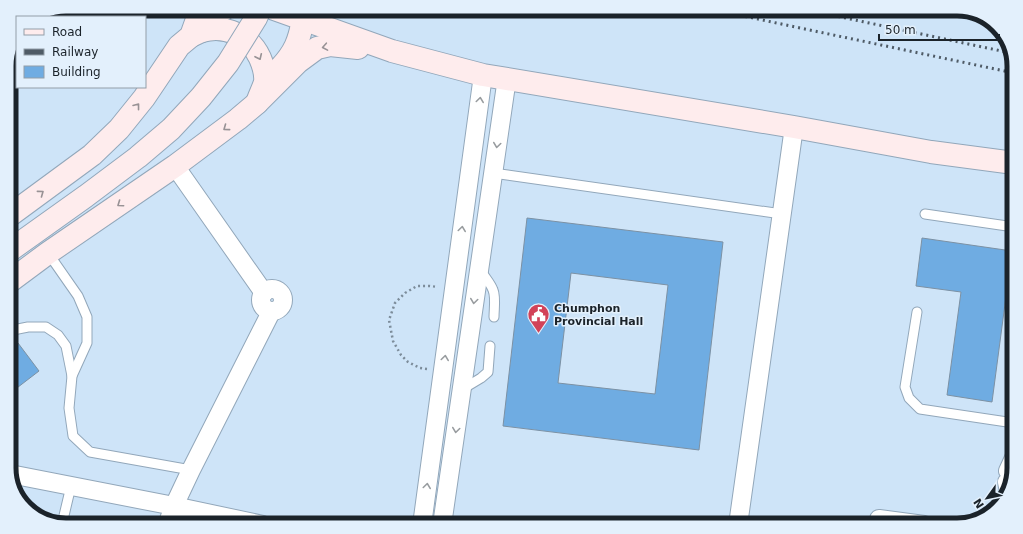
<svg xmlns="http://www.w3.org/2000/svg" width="1023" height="534" viewBox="0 0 1023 534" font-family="'DejaVu Sans',sans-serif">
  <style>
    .building { fill: #6face2; stroke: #7c91a4; fill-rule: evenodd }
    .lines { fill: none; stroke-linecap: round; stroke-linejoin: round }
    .lane-casing { stroke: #92a7ba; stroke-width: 11 }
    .street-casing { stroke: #92a7ba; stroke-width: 20 }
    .secondary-casing { stroke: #92a7ba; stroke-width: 24 }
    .path { stroke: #7c8c9a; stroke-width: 2.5; stroke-dasharray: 2 3; stroke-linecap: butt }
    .lane { stroke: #fff; stroke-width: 9 }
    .street { stroke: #fff; stroke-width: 18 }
    .secondary { stroke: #feeced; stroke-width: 22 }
    .rail { stroke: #4f5b66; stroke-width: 3; stroke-dasharray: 2 4; stroke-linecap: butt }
    .secondary-bridge-casing { stroke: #92a7ba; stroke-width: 24; stroke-linecap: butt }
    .secondary-bridge { stroke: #feeced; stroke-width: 22 }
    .oneway { stroke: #989295 }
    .oneway2 { stroke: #989c9f }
    .labels { text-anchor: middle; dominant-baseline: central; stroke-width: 3; stroke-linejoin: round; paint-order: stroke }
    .poi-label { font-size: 11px; font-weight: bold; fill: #1b232a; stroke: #e3f0fc; text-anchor: start }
    .rim { fill: none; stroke: #1b232a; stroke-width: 5 }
  </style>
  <rect width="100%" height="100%" fill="#cee4f8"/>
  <g class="building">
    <path d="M 527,218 L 723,242 L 699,450 L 503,426 ZM 571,273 L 668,285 L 655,394 L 558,383 Z"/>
    <path d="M 922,238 L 1012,251 L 992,402 L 947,395 L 961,292 L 916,286 Z"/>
    <path d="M 18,343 L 39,371 L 9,394 L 9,350 Z"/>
  </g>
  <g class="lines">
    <defs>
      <g id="lane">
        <path d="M 493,173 L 782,214"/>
        <path d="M 925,214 L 1014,227"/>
        <path d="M 48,253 L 78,296 L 87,317 L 87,343 L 72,376 L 69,408 L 73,436 L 90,452 L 191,470"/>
        <path d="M 481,270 C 484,277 490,282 493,290 C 496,297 494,309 494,317"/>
        <path d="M 917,312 L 905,387 L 909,398 L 920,409 L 1014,423"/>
        <path d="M 9,334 L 13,330 L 28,327 L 46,327 L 58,335 L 66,346 L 72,376"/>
        <path d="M 464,391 L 466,387 L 481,378 L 488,372 L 490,346"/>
        <path d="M 62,524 L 71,486"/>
      </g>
      <g id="street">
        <path d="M 175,166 L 264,293"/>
        <circle cx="272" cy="300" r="11"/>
        <path d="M 1008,471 L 1014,458"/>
        <path d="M 10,474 L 174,506 L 263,525"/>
        <path d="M 1007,482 L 1009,491"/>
        <path d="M 879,519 L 924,525"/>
        <path d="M 167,525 L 174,506 L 191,470 L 271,312"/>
        <path d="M 422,525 L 483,75"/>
        <path d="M 442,525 L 507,78"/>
        <path d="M 738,525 L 794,127"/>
      </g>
      <g id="secondary">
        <path d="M 274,9 L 392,51 L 483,75 L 794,127 L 931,152 L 1014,163"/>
        <path d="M 202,31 L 217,14 L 224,9"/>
        <path d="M 191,36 C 195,34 199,32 202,31 C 226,24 250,36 260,58 C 263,65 266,74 265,82 C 263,89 259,96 257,103"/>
        <path d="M 280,68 C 295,52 299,41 303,20"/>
        <path d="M 9,216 L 92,155 L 119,129 L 144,98 L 179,46 L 191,36 L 196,22 L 199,9"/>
        <path d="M 9,282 L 48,253 L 175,166 L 238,119 L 257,103 L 298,62 L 317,48 L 330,45 L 358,48"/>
      </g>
    </defs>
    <use href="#lane" class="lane-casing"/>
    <use href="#street" class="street-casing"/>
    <use href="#secondary" class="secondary-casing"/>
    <path class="path" d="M 427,369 L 420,368 L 408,362 L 401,355 L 393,341 L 389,320 L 395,303 L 405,293 L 417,286 L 430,286 L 438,287"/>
    <use href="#lane" class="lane"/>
    <use href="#street" class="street"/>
    <use href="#secondary" class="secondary"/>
    <g class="rail">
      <path d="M 710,9 L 1014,73"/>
      <path d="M 803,9 L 1011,53"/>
    </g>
    <defs>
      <path id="secondary-bridge" d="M 9,251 L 86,196 L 138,157 L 171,129 L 201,97 L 228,63 L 256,18 L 260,9"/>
    </defs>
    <use href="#secondary-bridge" class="secondary-bridge-casing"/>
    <use href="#secondary-bridge" class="secondary-bridge"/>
  </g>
  <defs><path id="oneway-chevron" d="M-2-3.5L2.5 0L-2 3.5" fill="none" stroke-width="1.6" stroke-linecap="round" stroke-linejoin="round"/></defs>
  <g class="oneway">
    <use href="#oneway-chevron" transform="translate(325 47) rotate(170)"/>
    <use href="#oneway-chevron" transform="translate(259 57) rotate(65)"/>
    <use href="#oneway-chevron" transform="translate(137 106) rotate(-52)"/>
    <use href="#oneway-chevron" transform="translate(226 128) rotate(144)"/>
    <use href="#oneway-chevron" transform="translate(41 193) rotate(-36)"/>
    <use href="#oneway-chevron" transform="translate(120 204) rotate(145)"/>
  </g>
  <g class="oneway2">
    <use href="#oneway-chevron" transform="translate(480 100) rotate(-82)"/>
    <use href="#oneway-chevron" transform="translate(497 145) rotate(98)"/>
    <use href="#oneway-chevron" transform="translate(462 229) rotate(-82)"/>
    <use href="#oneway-chevron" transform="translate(474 301) rotate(98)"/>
    <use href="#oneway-chevron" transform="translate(445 358) rotate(-82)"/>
    <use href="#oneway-chevron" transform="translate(456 430) rotate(98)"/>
    <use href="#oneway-chevron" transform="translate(427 486) rotate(-82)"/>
  </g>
  <defs>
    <symbol id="civic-pin" viewBox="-11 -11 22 30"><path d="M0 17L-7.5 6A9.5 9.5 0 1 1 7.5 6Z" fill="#d24258" stroke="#e3f0fc"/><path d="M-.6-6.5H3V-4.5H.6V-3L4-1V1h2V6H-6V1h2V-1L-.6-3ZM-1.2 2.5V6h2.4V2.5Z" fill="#fff"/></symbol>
  </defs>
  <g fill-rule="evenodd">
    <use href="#civic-pin" x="526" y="302" width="25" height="34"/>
  </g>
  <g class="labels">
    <g class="poi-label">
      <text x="554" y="308">Chumphon<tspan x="554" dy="13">Provincial Hall</tspan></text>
    </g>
  </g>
  <path d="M0 0H1023V534H0ZM66 16H957A50 50 0 0 1 1007 66V468A50 50 0 0 1 957 518H66A50 50 0 0 1 16 468V66A50 50 0 0 1 66 16Z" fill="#e3f0fc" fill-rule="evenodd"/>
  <path class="rim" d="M66 16H957A50 50 0 0 1 1007 66V468A50 50 0 0 1 957 518H66A50 50 0 0 1 16 468V66A50 50 0 0 1 66 16Z"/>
  <rect x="16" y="16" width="130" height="72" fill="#e3f0fc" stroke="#939ea8"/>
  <rect x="24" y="29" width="20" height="6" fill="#feeced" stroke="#939ea8"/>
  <text x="52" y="36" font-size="12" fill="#1b232a">Road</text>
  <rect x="24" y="49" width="20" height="6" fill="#4f5b66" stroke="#939ea8"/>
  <text x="52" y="56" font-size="12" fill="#1b232a">Railway</text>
  <rect x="24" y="66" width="20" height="12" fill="#6face2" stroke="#939ea8"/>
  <text x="52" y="76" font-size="12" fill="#1b232a">Building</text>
  <g transform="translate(987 498) rotate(237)" stroke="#e3f0fc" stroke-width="3" paint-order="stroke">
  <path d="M0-3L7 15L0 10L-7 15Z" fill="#1b232a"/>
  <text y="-6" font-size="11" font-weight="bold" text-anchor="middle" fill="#1b232a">N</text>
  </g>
  <path d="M879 34v6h120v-6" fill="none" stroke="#1b232a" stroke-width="2"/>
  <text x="885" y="34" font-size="12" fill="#1b232a" stroke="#e3f0fc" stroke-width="3" paint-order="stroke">50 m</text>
</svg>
